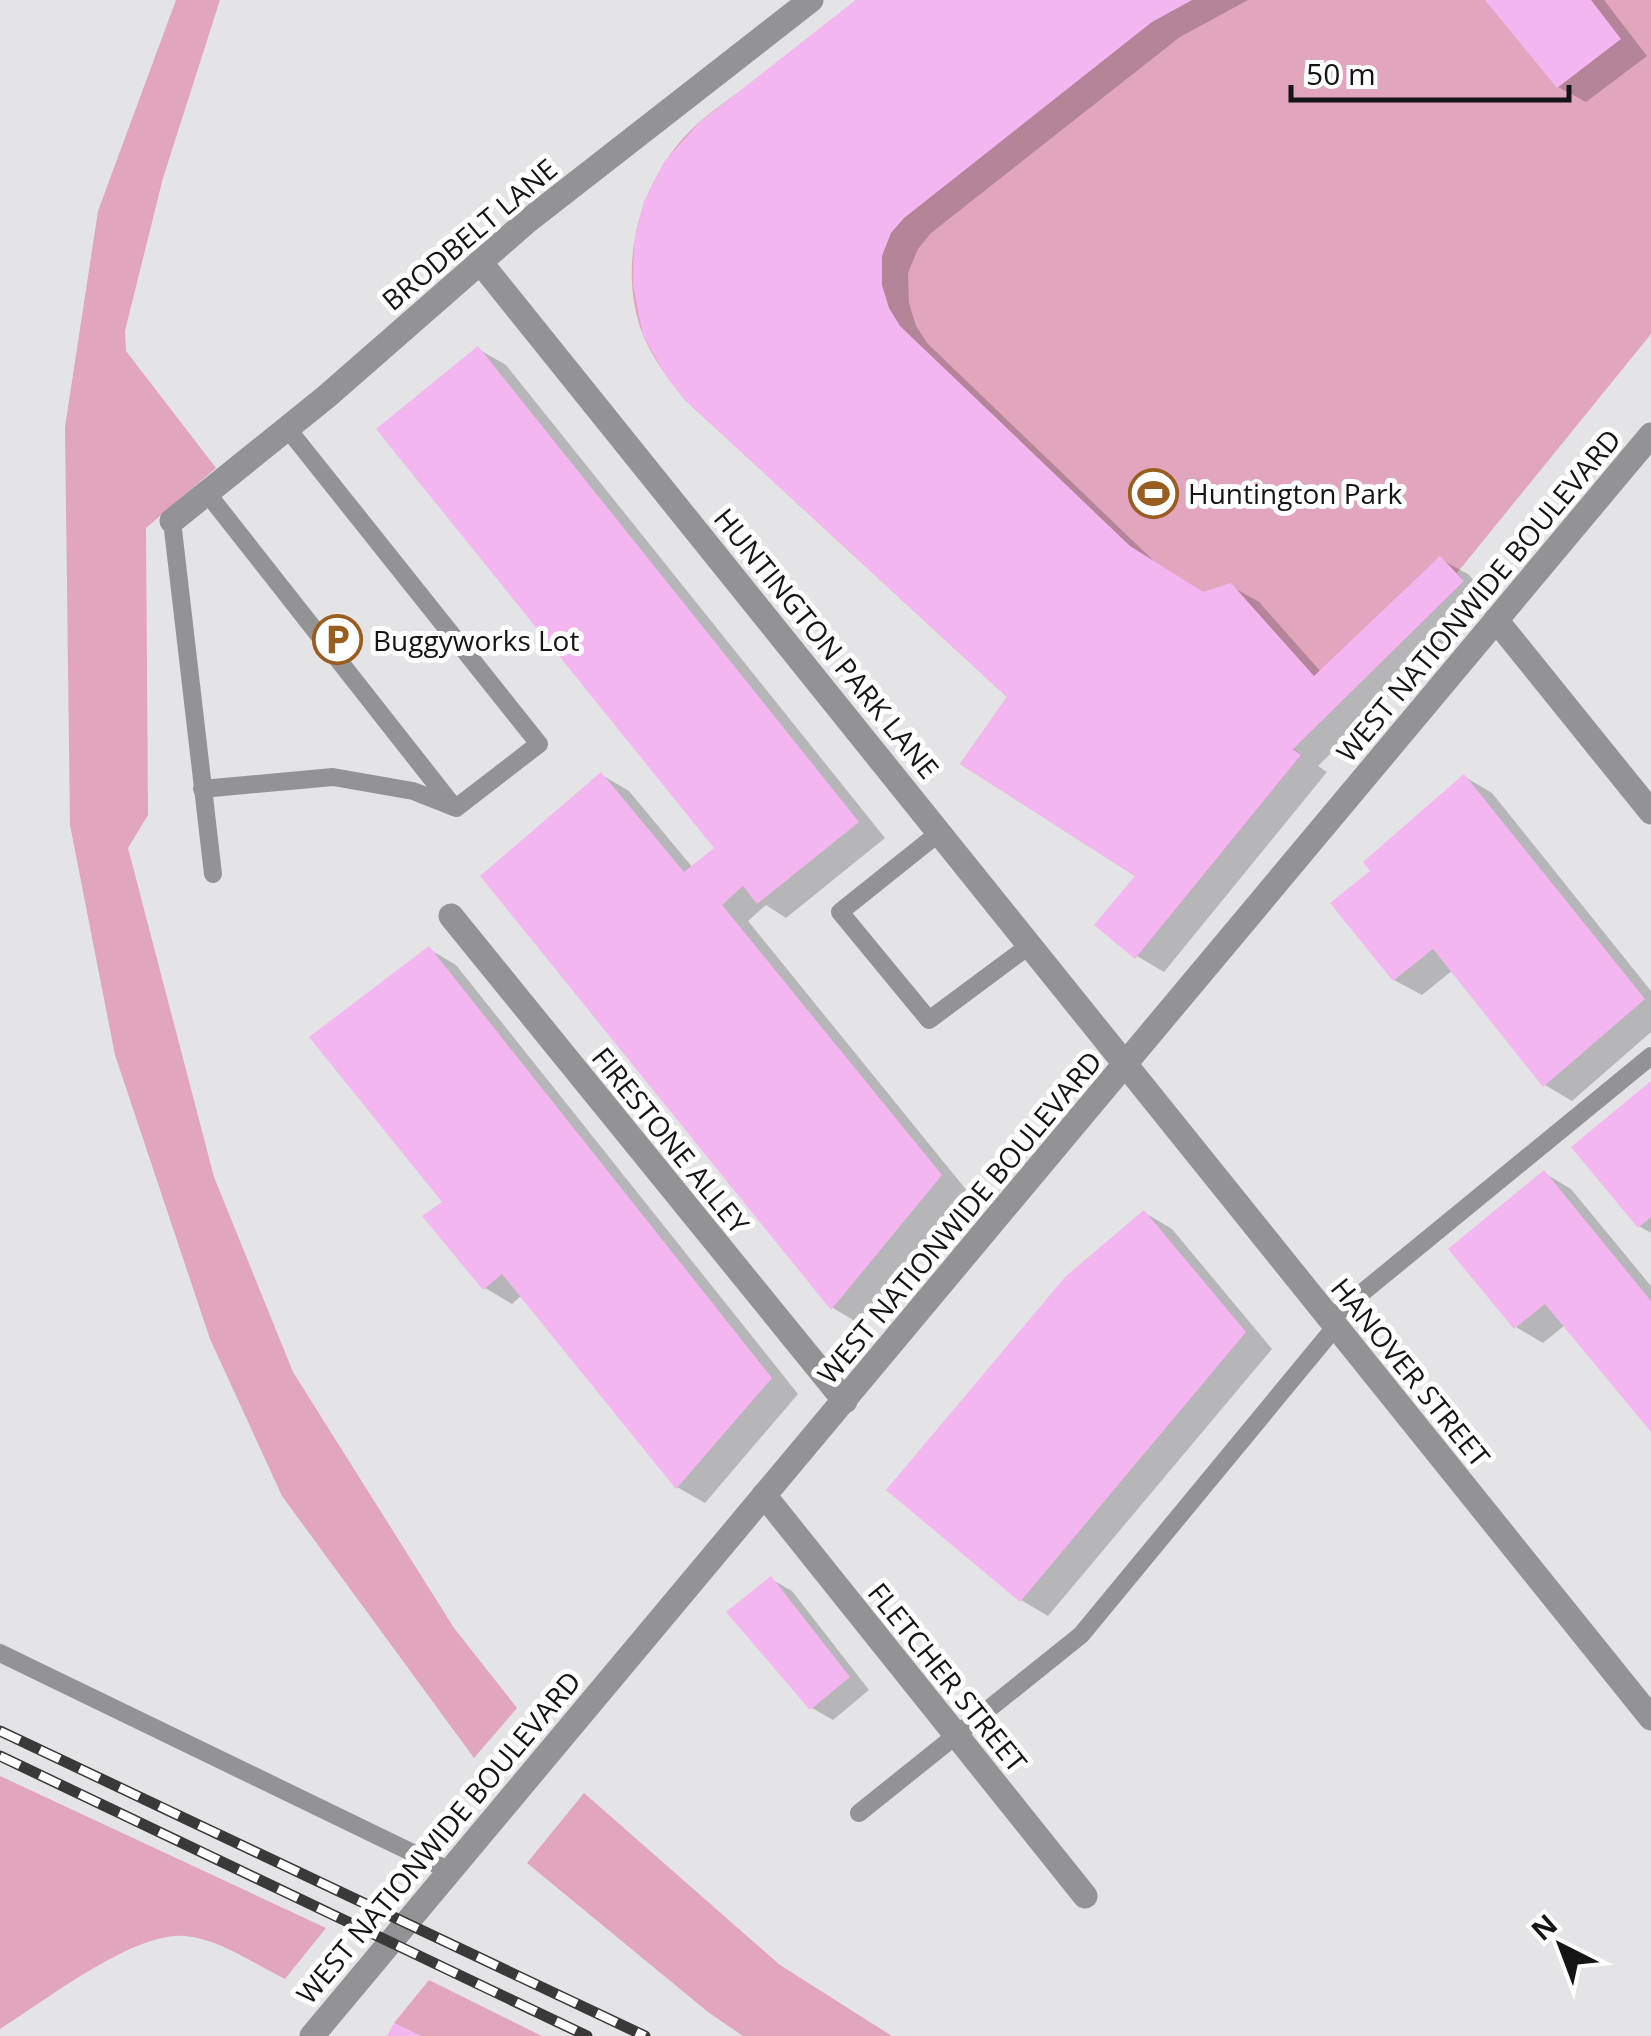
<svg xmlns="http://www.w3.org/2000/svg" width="1651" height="2036" viewBox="0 0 1651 2036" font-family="'Open Sans',sans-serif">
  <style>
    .green { fill: #e2a5be }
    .shadow { fill: #0003 }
    .building { fill: #f4b6f0 }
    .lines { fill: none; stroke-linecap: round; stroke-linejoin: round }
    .service { stroke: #939395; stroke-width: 18 }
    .minor { stroke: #939395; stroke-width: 25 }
    .rail-casing { stroke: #39393a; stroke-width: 11 }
    .rail { stroke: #fff; stroke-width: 8; stroke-dasharray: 22; stroke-linecap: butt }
    .labels { text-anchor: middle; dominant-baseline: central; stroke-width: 10; stroke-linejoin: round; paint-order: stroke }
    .street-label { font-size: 28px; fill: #151516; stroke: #fff }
    .poi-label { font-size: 28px; fill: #151516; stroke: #fff; text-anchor: start }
  </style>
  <rect width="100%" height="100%" fill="#e4e3e6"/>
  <g class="green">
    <path d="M 176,0 L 220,0 L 163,178 L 125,331 L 126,351 L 216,468 L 146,528 L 148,815 L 128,848 L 214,1177 L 293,1372 L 454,1628 L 517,1708 L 474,1758 L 282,1496 L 210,1339 L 115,1055 L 70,825 L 65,427 L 98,211 Z"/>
    <path d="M 856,0 L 1651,0 L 1651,334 L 1457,573 L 1464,581 L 1293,748 L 1301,755 L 1135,959 L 1135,876 L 960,764 L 1007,697 L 685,400 C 669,380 653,359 643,335 C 617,268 638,186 687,134 C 704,116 727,101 747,86 C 783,57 820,29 856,0 Z"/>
    <path d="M 0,1776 L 326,1928 L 285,1979 C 254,1964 220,1939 185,1936 C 134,1931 45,2001 0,2029 Z"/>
    <path d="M 584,1793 L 780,1965 L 892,2036 L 743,2036 L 708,2012 L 527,1863 Z"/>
    <path d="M 429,1980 L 542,2036 L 421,2036 L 394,2023 Z"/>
  </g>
  <g class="shadow">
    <path d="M 860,0 L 1248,0 L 1180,37 L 931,233 L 918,249 L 908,273 L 909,303 L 916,326 L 928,344 L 1158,565 L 1204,594 L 1231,586 L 1259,602 L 1321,672 L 1440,559 L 1468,574 L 1490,598 L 1318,766 L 1327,772 L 1164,972 L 1137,956 L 1139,876 L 1011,697 L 687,398 Z"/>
    <path d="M 1488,0 L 1604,0 L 1647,56 L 1586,102 L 1558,87 Z"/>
    <path d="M 478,349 L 506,365 L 885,838 L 786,918 L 766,905 L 748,921 L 968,1192 L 860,1324 L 833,1308 L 484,876 L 602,775 L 629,791 L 693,868 L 718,848 Z"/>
    <path d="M 1465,777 L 1492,793 L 1651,991 L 1651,1032 L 1572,1101 L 1545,1085 L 1453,970 L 1422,995 L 1394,980 L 1374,871 Z"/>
    <path d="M 429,949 L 456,965 L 798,1394 L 705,1503 L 677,1487 L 522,1295 L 512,1304 L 485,1288 L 445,1203 Z"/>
    <path d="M 1651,1084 L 1651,1233 L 1639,1226 Z"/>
    <path d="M 1544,1173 L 1571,1189 L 1651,1286 L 1651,1429 L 1565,1325 L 1543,1343 L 1516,1327 Z"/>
    <path d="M 1145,1213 L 1172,1229 L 1272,1349 L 1048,1616 L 1021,1600 Z"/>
    <path d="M 771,1579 L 792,1591 L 869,1690 L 833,1720 L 812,1708 Z"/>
  </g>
  <g class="building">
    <path d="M 856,0 L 1192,0 L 1152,22 L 904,218 L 891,233 L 882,256 L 882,285 L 889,308 L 900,326 L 1130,546 L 1203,592 L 1231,583 L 1314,676 L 1440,556 L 1464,581 L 1293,749 L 1301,755 L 1135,959 L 1094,925 L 1135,876 L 960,764 L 1007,697 L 685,400 L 666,376 L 643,335 L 633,285 L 634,242 L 644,201 L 664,162 L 700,122 Z"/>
    <path d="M 1485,0 L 1591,0 L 1621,39 L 1557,88 Z"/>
    <path d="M 478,346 L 859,822 L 757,904 L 743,886 L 722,905 L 942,1175 L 831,1310 L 480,876 L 601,772 L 684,872 L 714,848 L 376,429 Z"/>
    <path d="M 1464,774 L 1645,999 L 1543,1087 L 1433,949 L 1393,981 L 1330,903 L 1370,871 L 1363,862 Z"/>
    <path d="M 429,946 L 772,1378 L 676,1489 L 502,1274 L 483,1290 L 422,1216 L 442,1202 L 309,1037 Z"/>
    <path d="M 1651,1081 L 1651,1217 L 1638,1228 L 1571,1147 Z"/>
    <path d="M 1544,1170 L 1651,1301 L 1651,1432 L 1545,1304 L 1514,1329 L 1448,1249 Z"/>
    <path d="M 1144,1210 L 1246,1332 L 1020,1602 L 886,1490 L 1066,1276 Z"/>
    <path d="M 771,1576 L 850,1677 L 810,1710 L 726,1612 Z"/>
    <path d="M 394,2023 L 421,2036 L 387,2036 Z"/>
  </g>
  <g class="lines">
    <g class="service">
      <path d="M 207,493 L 454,807"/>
      <path d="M 172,521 L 213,874"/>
      <path d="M 202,789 L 333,777 L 413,791 L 456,808 L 539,744 L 287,428"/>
      <path d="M 940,832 L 840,912 L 929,1020 L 1030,945"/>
      <path d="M 1330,1319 L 1651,1056"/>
      <path d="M 0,1653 L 450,1871"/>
      <path d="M 859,1813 L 1081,1635 L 1336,1326"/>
    </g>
    <g class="minor">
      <path d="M 480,262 L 1651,1718"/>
      <path d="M 172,521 L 326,397 L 525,223 L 811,0"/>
      <path d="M 1496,620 L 1651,812"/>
      <path d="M 451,916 L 845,1401"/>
      <path d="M 764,1495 L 1085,1896"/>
      <path d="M 312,2036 L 1651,435"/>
    </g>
    <defs>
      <g id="rail">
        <path d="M 0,1731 L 645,2036"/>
        <path d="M 0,1756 L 587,2036"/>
      </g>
    </defs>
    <use href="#rail" class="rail-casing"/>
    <use href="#rail" class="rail"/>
  </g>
  <defs>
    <symbol id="stadium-ring" viewBox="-11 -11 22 22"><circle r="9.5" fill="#fff" stroke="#995d1f" stroke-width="1.5"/><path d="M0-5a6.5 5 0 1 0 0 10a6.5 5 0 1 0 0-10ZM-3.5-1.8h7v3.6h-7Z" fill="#995d1f"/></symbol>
    <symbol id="parking-ring" viewBox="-11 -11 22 22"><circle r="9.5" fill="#fff" stroke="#995d1f" stroke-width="1.5"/><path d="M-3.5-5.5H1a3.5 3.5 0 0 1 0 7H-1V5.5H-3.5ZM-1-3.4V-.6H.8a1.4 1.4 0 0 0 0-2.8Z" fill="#995d1f"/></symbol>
  </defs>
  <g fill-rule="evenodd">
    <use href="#stadium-ring" x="1126" y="466" width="55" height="55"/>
    <use href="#parking-ring" x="310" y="612" width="55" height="55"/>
  </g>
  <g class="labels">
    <g class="street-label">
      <text transform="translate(469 234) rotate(-40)">BRODBELT LANE</text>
      <text transform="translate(1478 595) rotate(-50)">WEST NATIONWIDE BOULEVARD</text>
      <text transform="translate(827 643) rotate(51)">HUNTINGTON PARK LANE</text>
      <text transform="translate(671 1140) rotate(51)">FIRESTONE ALLEY</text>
      <text transform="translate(959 1217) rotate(-50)">WEST NATIONWIDE BOULEVARD</text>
      <text transform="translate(1411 1372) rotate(51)">HANOVER STREET</text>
      <text transform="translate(948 1677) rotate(51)">FLETCHER STREET</text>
      <text transform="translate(438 1837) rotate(-50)">WEST NATIONWIDE BOULEVARD</text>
    </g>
    <g class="poi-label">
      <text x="1188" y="493">Huntington Park</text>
      <text x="373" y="640">Buggyworks Lot</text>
    </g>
  </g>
  <g transform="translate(1561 1946) rotate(318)" stroke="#ffffff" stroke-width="8" paint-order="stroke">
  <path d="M0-8L18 38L0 25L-18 38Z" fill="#151516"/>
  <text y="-15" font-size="28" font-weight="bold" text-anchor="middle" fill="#151516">N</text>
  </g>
  <path d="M1291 85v15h278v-15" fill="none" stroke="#151516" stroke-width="5"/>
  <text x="1306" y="85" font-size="30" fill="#151516" stroke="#ffffff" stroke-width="8" paint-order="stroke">50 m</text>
</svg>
